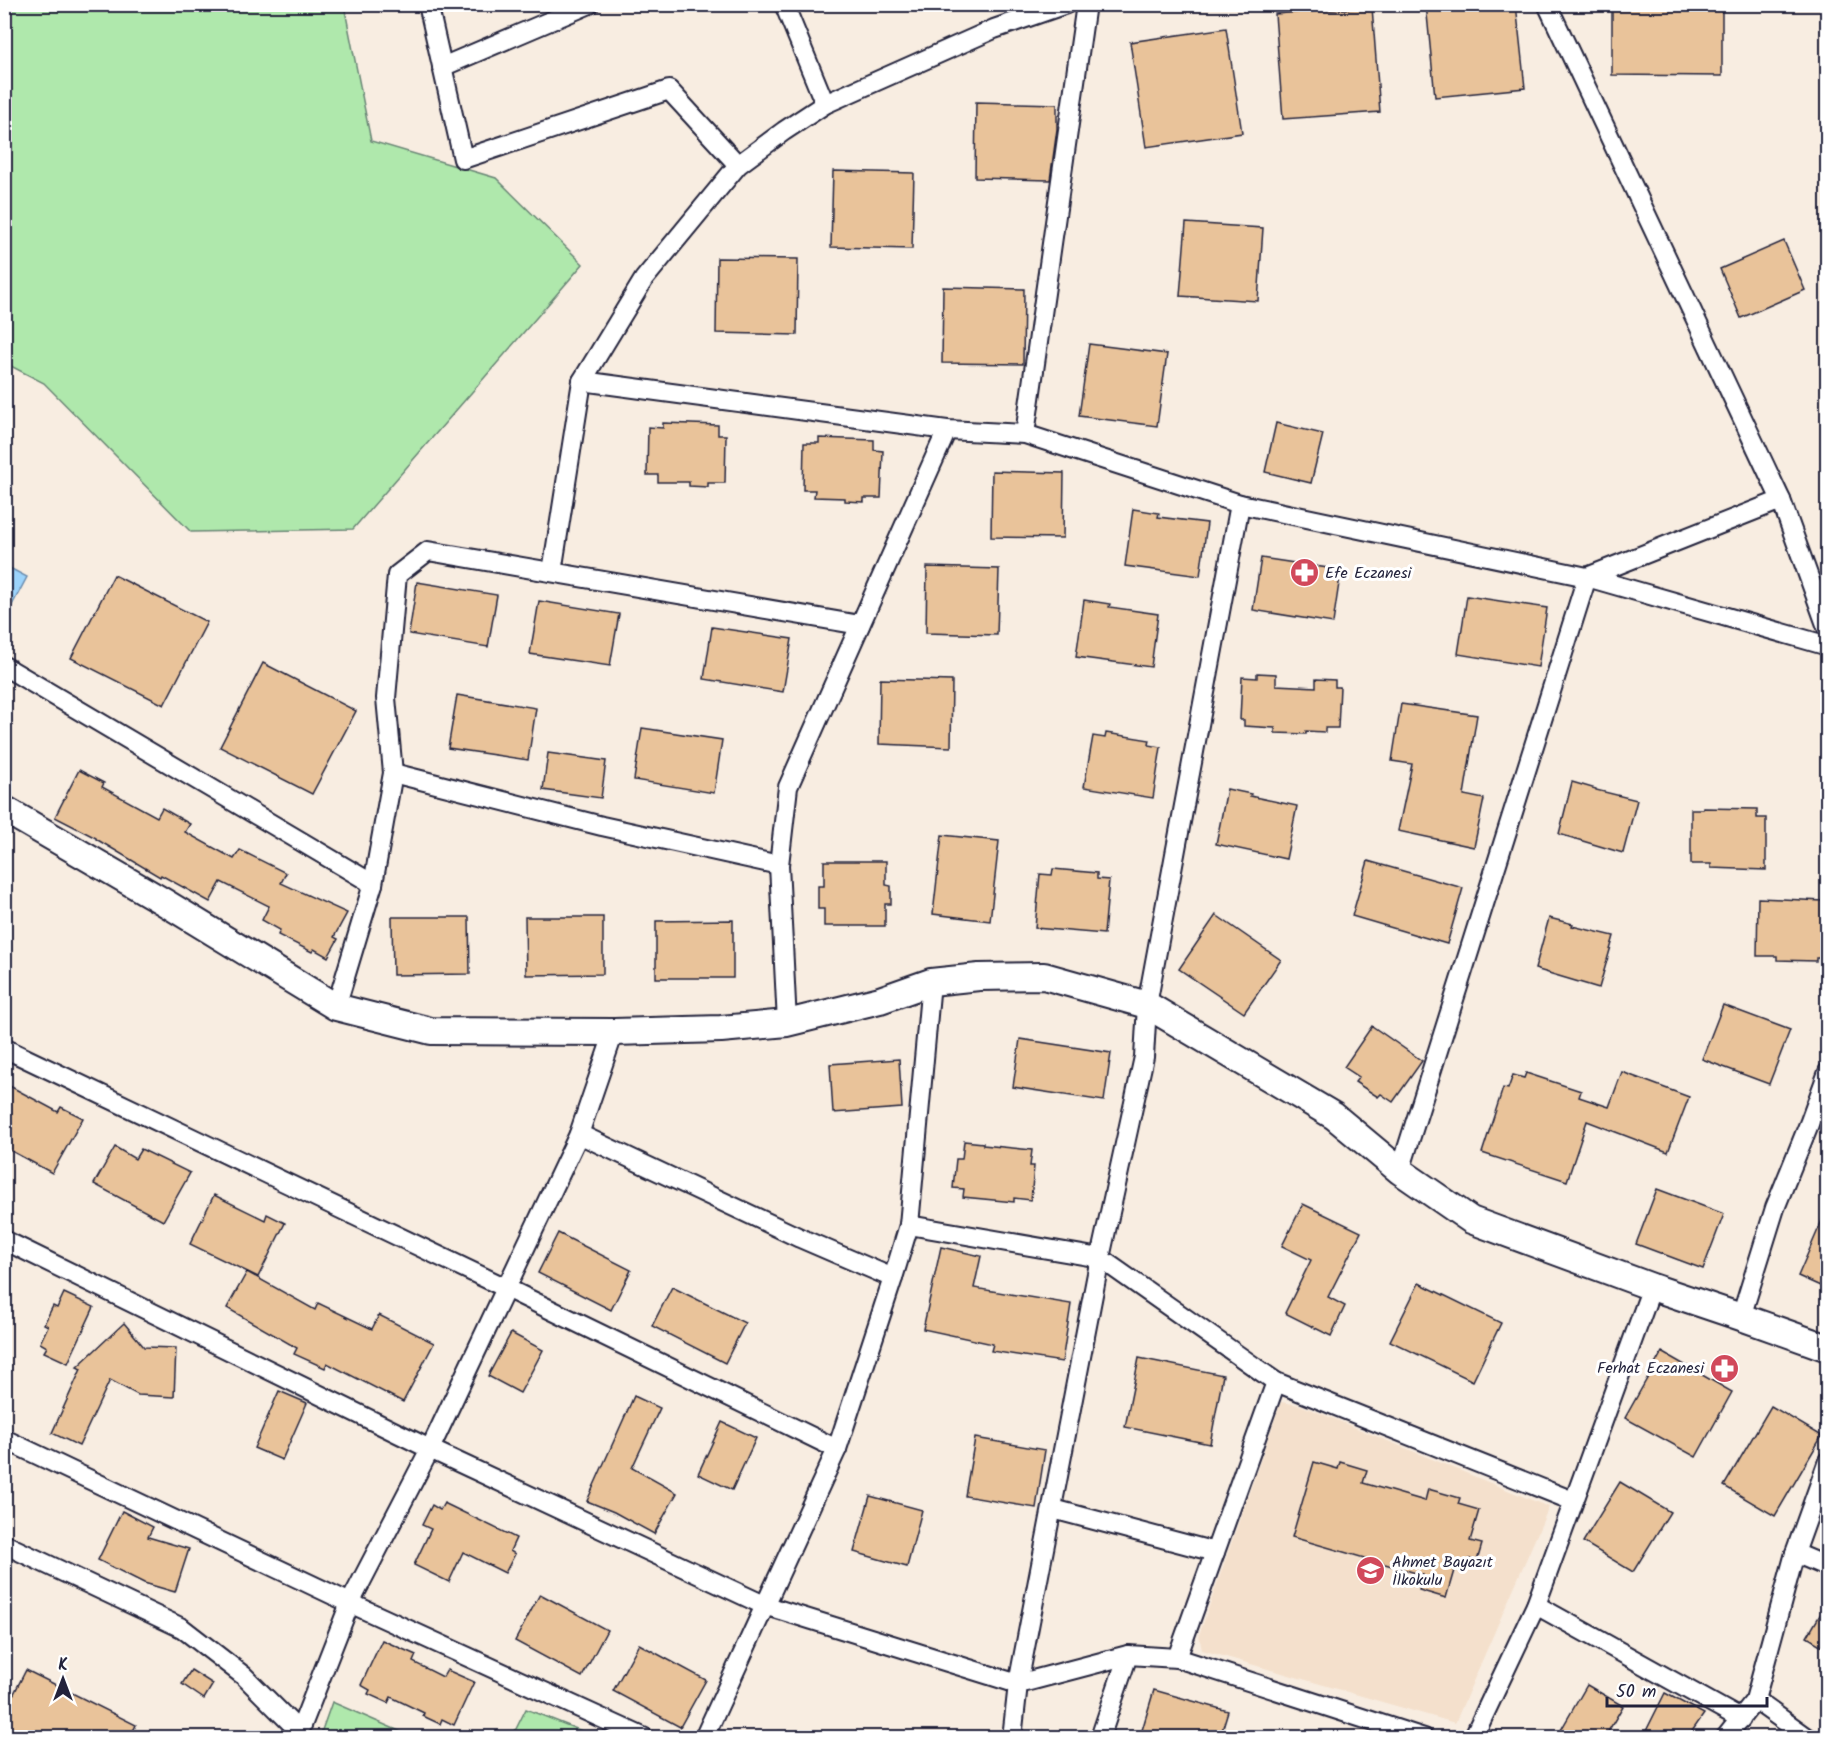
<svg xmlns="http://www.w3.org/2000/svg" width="1832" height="1742" viewBox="0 0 1832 1742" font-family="Kalam,sans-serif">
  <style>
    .built { fill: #f4e0cc }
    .green { fill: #afe8ac; stroke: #688574; stroke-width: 1.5 }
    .water { fill: #9cd3fb; stroke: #6b8cae; stroke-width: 1.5 }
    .building { fill: #e9c39a; stroke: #22223b; stroke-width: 1.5 }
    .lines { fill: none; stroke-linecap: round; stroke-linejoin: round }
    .street-casing { stroke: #22223b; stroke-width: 22 }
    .secondary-casing { stroke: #22223b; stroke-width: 30 }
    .street { stroke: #fff; stroke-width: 18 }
    .secondary { stroke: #fff; stroke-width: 26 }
    .labels { text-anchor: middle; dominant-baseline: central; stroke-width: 6; stroke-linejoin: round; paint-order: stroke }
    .poi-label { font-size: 16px; fill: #22223b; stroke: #fff; text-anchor: start }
  </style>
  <rect width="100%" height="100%" fill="#f8ede1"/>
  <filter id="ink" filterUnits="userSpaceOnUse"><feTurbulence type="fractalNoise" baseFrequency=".0167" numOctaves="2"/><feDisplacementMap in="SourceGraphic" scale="12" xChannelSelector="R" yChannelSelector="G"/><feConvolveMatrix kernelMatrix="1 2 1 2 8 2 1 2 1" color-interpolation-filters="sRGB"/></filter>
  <g filter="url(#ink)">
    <path class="built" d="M 1281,1402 L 1300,1405 L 1549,1507 L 1455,1723 L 1202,1650 L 1199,1635 Z"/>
    <g class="green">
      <path d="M 4,5 L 344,5 L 371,141 L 496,178 L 583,264 L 353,529 L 191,532 L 44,383 L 5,363 Z"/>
      <path d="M 332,1702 L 413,1737 L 322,1737 L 321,1733 Z"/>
      <path d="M 526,1709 L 597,1737 L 512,1737 Z"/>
    </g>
    <path class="water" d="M 4,565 L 27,577 L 10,609 L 5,606 Z"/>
    <g class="building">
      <path d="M 1426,4 L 1516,4 L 1525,88 L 1435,97 Z"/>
      <path d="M 1612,4 L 1722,4 L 1722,76 L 1612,75 Z"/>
      <path d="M 1372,7 L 1380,112 L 1283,119 L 1275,14 Z"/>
      <path d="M 1226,28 L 1242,133 L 1146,147 L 1130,42 Z"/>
      <path d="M 976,102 L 1057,104 L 1057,129 L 1050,180 L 975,178 Z"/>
      <path d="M 833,171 L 914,173 L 912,249 L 831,247 Z"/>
      <path d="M 1186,223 L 1263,228 L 1258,301 L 1180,296 Z"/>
      <path d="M 1784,241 L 1805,290 L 1741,318 L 1720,269 Z"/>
      <path d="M 717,258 L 798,259 L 797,335 L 716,333 Z"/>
      <path d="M 943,287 L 1024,289 L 1023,364 L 942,363 Z"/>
      <path d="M 1089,344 L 1167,354 L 1157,426 L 1079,416 Z"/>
      <path d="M 663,423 L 718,425 L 718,435 L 726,435 L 725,483 L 708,483 L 708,487 L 689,486 L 689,482 L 658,482 L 658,475 L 647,475 L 648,427 L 663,428 Z"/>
      <path d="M 1276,423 L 1323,434 L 1311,483 L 1265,472 Z"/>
      <path d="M 819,438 L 874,440 L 874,450 L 883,451 L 881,498 L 864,498 L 864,502 L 845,501 L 845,498 L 814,497 L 815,490 L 803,490 L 804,443 L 819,443 Z"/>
      <path d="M 992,471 L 1064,473 L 1063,538 L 991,537 Z"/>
      <path d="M 1133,509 L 1159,513 L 1158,517 L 1207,523 L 1200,576 L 1125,566 Z"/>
      <path d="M 1261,558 L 1341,570 L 1333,623 L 1253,610 Z"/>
      <path d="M 927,567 L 999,569 L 997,635 L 926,633 Z"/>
      <path d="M 114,575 L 207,622 L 164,705 L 71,658 Z"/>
      <path d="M 417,582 L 497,595 L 488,647 L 409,634 Z"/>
      <path d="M 1467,596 L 1547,608 L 1538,667 L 1458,654 Z"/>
      <path d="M 1084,600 L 1110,604 L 1109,607 L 1158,614 L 1151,667 L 1076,657 Z"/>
      <path d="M 539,601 L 619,614 L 610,666 L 530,654 Z"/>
      <path d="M 712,627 L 792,639 L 783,692 L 704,679 Z"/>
      <path d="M 263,663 L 356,711 L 312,794 L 220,747 Z"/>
      <path d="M 1257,673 L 1276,674 L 1276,685 L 1316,687 L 1316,679 L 1335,680 L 1335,687 L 1340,687 L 1338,728 L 1325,728 L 1325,732 L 1306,731 L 1306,734 L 1275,733 L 1275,728 L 1244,726 L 1244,720 L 1240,720 L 1242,677 L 1257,678 Z"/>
      <path d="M 880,679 L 952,681 L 951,747 L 879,744 Z"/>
      <path d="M 457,695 L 536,708 L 528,760 L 448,748 Z"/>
      <path d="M 1401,704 L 1477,715 L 1464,795 L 1484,799 L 1474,847 L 1398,831 L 1412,764 L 1392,761 Z"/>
      <path d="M 642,728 L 722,740 L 714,793 L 634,780 Z"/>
      <path d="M 1106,733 L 1150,740 L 1149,745 L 1161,747 L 1153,798 L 1084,787 L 1093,736 L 1105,738 Z"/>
      <path d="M 548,753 L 606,761 L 601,798 L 543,790 Z"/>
      <path d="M 79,770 L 104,783 L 102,787 L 157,817 L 162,808 L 190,824 L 185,832 L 234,859 L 240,850 L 286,873 L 281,883 L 347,913 L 334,937 L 338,939 L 328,957 L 314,949 L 312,952 L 278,935 L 280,930 L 262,920 L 269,906 L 221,882 L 210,902 L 161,875 L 160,877 L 96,839 L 96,838 L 55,817 Z"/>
      <path d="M 1572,782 L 1596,789 L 1596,790 L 1637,800 L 1623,853 L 1559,834 Z"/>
      <path d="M 1227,789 L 1251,794 L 1250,796 L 1297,806 L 1286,859 L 1216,844 Z"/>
      <path d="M 1703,808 L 1757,809 L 1757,818 L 1766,818 L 1766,870 L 1711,868 L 1711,864 L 1691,864 L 1691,809 L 1703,809 Z"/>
      <path d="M 942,835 L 999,841 L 990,921 L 933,914 Z"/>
      <path d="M 824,861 L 886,861 L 886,885 L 891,886 L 891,904 L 885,904 L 885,926 L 824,926 L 824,909 L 818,909 L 818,886 L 824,886 Z"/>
      <path d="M 1368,861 L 1463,888 L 1447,944 L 1352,916 Z"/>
      <path d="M 1053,869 L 1097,873 L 1097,879 L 1109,880 L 1104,934 L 1035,928 L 1040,874 L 1052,875 Z"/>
      <path d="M 1758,898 L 1823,901 L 1823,909 L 1827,909 L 1827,958 L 1816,958 L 1816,961 L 1777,960 L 1777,956 L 1757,956 Z"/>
      <path d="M 1216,915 L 1281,960 L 1244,1013 L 1179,969 Z"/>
      <path d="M 392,917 L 469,917 L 470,974 L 393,975 Z"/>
      <path d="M 525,917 L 603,917 L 603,974 L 526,975 Z"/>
      <path d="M 1549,918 L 1573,924 L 1572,926 L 1614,936 L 1599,988 L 1535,969 Z"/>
      <path d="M 733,920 L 733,978 L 656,978 L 656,921 Z"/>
      <path d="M 1723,1005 L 1790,1030 L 1769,1084 L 1702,1059 Z"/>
      <path d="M 1372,1026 L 1422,1061 L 1393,1102 L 1381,1094 L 1378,1097 L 1355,1082 L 1359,1077 L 1344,1067 Z"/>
      <path d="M 1020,1039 L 1111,1053 L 1104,1101 L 1013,1087 Z"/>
      <path d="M 899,1059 L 902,1108 L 833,1113 L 830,1064 Z"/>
      <path d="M 1622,1072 L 1689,1097 L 1668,1152 L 1587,1121 L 1567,1181 L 1482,1153 L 1503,1088 L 1508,1089 L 1513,1075 L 1524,1078 L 1526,1073 L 1581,1091 L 1579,1097 L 1609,1107 Z"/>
      <path d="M 4,1083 L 58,1112 L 61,1107 L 83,1118 L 52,1173 L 4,1147 Z"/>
      <path d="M 964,1141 L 983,1143 L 983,1145 L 1032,1150 L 1030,1166 L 1034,1166 L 1031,1200 L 1014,1198 L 1014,1202 L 963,1197 L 964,1189 L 953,1188 L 956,1159 L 962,1159 Z"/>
      <path d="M 115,1147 L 135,1159 L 141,1149 L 190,1173 L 163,1221 L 94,1184 Z"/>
      <path d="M 1657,1189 L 1724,1214 L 1703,1269 L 1636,1244 Z"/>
      <path d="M 214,1195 L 265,1220 L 267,1214 L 285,1223 L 258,1277 L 190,1244 Z"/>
      <path d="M 1303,1204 L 1361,1232 L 1328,1297 L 1345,1306 L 1331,1336 L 1285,1313 L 1311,1260 L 1282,1246 Z"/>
      <path d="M 1827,1209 L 1827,1289 L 1798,1276 Z"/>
      <path d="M 558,1233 L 631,1270 L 611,1310 L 538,1273 Z"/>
      <path d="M 941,1247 L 981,1256 L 974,1288 L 1071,1304 L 1062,1362 L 991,1351 L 993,1344 L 923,1329 Z"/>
      <path d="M 247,1272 L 315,1310 L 318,1303 L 372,1329 L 379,1315 L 434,1343 L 403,1402 L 327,1363 L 325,1368 L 294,1354 L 297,1348 L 227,1308 Z"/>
      <path d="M 1419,1283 L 1501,1323 L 1473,1381 L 1390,1341 Z"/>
      <path d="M 672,1287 L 745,1323 L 725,1363 L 652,1326 Z"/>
      <path d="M 64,1293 L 94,1307 L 68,1363 L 44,1352 L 47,1347 L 40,1343 L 48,1326 L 44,1324 L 53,1306 L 57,1308 Z"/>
      <path d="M 124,1323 L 144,1347 L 176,1348 L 174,1397 L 138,1395 L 110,1380 L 79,1446 L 52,1433 L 81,1369 L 77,1367 Z"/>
      <path d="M 511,1333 L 543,1350 L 520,1393 L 488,1376 Z"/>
      <path d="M 1662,1352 L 1732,1392 L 1696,1457 L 1625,1418 Z"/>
      <path d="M 1139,1358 L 1223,1375 L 1210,1444 L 1125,1427 Z"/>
      <path d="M 279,1391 L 307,1403 L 282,1460 L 254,1448 Z"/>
      <path d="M 634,1396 L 660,1408 L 632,1468 L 677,1493 L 654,1534 L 614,1512 L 587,1501 Z"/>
      <path d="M 1771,1406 L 1822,1436 L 1775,1516 L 1724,1486 Z"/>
      <path d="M 722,1422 L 756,1438 L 732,1490 L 698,1474 Z"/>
      <path d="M 975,1438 L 1045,1450 L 1036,1508 L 965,1496 Z"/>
      <path d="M 1314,1462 L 1338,1469 L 1340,1462 L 1367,1470 L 1363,1483 L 1425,1501 L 1428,1489 L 1460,1498 L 1458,1504 L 1479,1510 L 1470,1541 L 1482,1544 L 1477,1561 L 1469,1559 L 1466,1570 L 1455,1567 L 1446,1598 L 1419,1590 L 1423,1575 L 1292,1537 Z"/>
      <path d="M 1620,1482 L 1670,1512 L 1633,1572 L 1583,1542 Z"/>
      <path d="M 870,1496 L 922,1510 L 907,1567 L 854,1552 Z"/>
      <path d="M 444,1503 L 516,1538 L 510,1551 L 515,1554 L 505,1573 L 463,1552 L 449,1582 L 414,1565 L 431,1529 L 422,1525 L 432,1505 L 440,1510 Z"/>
      <path d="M 122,1511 L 153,1527 L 148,1537 L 189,1549 L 175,1592 L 144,1583 L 98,1560 Z"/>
      <path d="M 540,1594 L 607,1630 L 582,1677 L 515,1641 Z"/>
      <path d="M 1827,1603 L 1827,1649 L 1807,1637 Z"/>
      <path d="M 382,1640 L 416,1655 L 413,1662 L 443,1677 L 447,1670 L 474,1682 L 454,1725 L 442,1719 L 440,1724 L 423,1716 L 424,1713 L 391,1697 L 388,1703 L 368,1694 L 370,1690 L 361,1685 Z"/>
      <path d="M 639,1644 L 706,1680 L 680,1727 L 613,1691 Z"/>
      <path d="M 26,1670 L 136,1725 L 130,1737 L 4,1737 L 4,1713 Z"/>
      <path d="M 191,1670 L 213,1684 L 204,1699 L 182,1684 Z"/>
      <path d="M 1587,1685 L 1623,1706 L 1605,1737 L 1557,1737 Z"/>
      <path d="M 1154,1690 L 1228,1711 L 1220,1737 L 1140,1737 Z"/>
      <path d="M 1665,1693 L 1704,1714 L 1688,1737 L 1643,1737 Z"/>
    </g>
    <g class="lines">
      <defs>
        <g id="street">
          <path d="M 428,4 L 463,159 L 669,90 L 738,165"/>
          <path d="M 784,4 L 825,104"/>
          <path d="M 1547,4 L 1781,500 L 1828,630"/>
          <path d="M 442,67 L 590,4"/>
          <path d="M 582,381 L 947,430 L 1025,434 L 1240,504 L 1587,577 L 1828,646"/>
          <path d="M 1025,434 L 1086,4"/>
          <path d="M 552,572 L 582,381 L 644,279 L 738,165 L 784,131 L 825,104 L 994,29 L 1066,4"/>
          <path d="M 4,666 L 373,884"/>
          <path d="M 393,773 L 602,826 L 779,865"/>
          <path d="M 336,1007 L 373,884 L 393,773 L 386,698 L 397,575 L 428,551 L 860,625"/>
          <path d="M 787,1023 L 779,865 L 788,787 L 947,430"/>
          <path d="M 4,1048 L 506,1288 L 837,1449"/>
          <path d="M 579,1134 L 800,1238 L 893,1278"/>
          <path d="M 1400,1171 L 1587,577 L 1781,500"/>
          <path d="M 909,1225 L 1100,1258 L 1276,1382 L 1573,1501"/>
          <path d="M 4,1240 L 430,1449 L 764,1605 L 1018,1684 L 1128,1655 L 1177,1658 L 1424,1738"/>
          <path d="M 1741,1317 L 1775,1208 L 1809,1124 L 1828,1072"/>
          <path d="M 4,1439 L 350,1603 L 645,1738"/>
          <path d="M 1053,1509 L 1215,1552"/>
          <path d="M 4,1544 L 182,1628 L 244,1676 L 299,1731"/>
          <path d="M 1795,1553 L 1828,1567"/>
          <path d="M 1536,1605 L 1741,1719"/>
          <path d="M 1177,1658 L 1276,1382"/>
          <path d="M 1755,1700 L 1808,1738"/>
          <path d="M 297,1738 L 350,1603 L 430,1449 L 579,1134 L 614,1032"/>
          <path d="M 704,1738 L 837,1449 L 893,1278 L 909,1225 L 931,982"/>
          <path d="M 1012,1738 L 1018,1684 L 1100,1258 L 1144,1057 L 1147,1005 L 1240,504"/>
          <path d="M 1100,1738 L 1128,1655"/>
          <path d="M 1473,1738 L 1536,1605 L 1652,1287"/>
          <path d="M 1725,1738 L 1755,1700 L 1795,1553 L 1828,1461"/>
        </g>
        <path id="secondary" d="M 4,809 L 164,902 L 336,1007 L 431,1031 L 614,1032 L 721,1029 L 787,1023 L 880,1000 L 931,982 L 979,977 L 1044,976 L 1147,1005 L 1334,1116 L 1400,1171 L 1471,1220 L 1652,1287 L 1741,1317 L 1828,1348"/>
      </defs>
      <use href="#street" class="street-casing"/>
      <use href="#secondary" class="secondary-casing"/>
      <use href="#street" class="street"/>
      <use href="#secondary" class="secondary"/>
    </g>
  </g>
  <defs>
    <symbol id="pharmacy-disc" viewBox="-11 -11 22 22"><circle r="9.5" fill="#d1495b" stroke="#fff"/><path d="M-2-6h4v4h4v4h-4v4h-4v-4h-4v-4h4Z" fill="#fff"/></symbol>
    <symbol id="school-disc" viewBox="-11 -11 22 22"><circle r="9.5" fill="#d1495b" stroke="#fff"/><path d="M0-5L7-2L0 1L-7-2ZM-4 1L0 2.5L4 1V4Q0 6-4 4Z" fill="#fff"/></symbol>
  </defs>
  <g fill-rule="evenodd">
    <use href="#pharmacy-disc" x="1288" y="556" width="33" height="33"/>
    <use href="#pharmacy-disc" x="1708" y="1352" width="33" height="33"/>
    <use href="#school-disc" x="1354" y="1554" width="33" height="33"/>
  </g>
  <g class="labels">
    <g class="poi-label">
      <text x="1325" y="573">Efe Eczanesi</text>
      <text x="1704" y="1368" text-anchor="end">Ferhat Eczanesi</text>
      <text x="1392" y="1562">Ahmet Bayazıt<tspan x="1392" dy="18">İlkokulu</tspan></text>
    </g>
  </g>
  <rect width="1832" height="1742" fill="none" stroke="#fff" stroke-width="24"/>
  <rect x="12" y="12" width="1808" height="1718" fill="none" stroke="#22223b" stroke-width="2" filter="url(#ink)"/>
  <g transform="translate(63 1679)" stroke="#ffffff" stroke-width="4.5" paint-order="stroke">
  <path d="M0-4.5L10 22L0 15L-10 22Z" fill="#22223b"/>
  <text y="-9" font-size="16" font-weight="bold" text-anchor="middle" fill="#22223b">K</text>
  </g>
  <path d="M1607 1697v9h160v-9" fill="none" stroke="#22223b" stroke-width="3"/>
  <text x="1616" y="1697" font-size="18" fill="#22223b" stroke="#ffffff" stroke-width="4.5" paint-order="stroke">50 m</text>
</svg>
